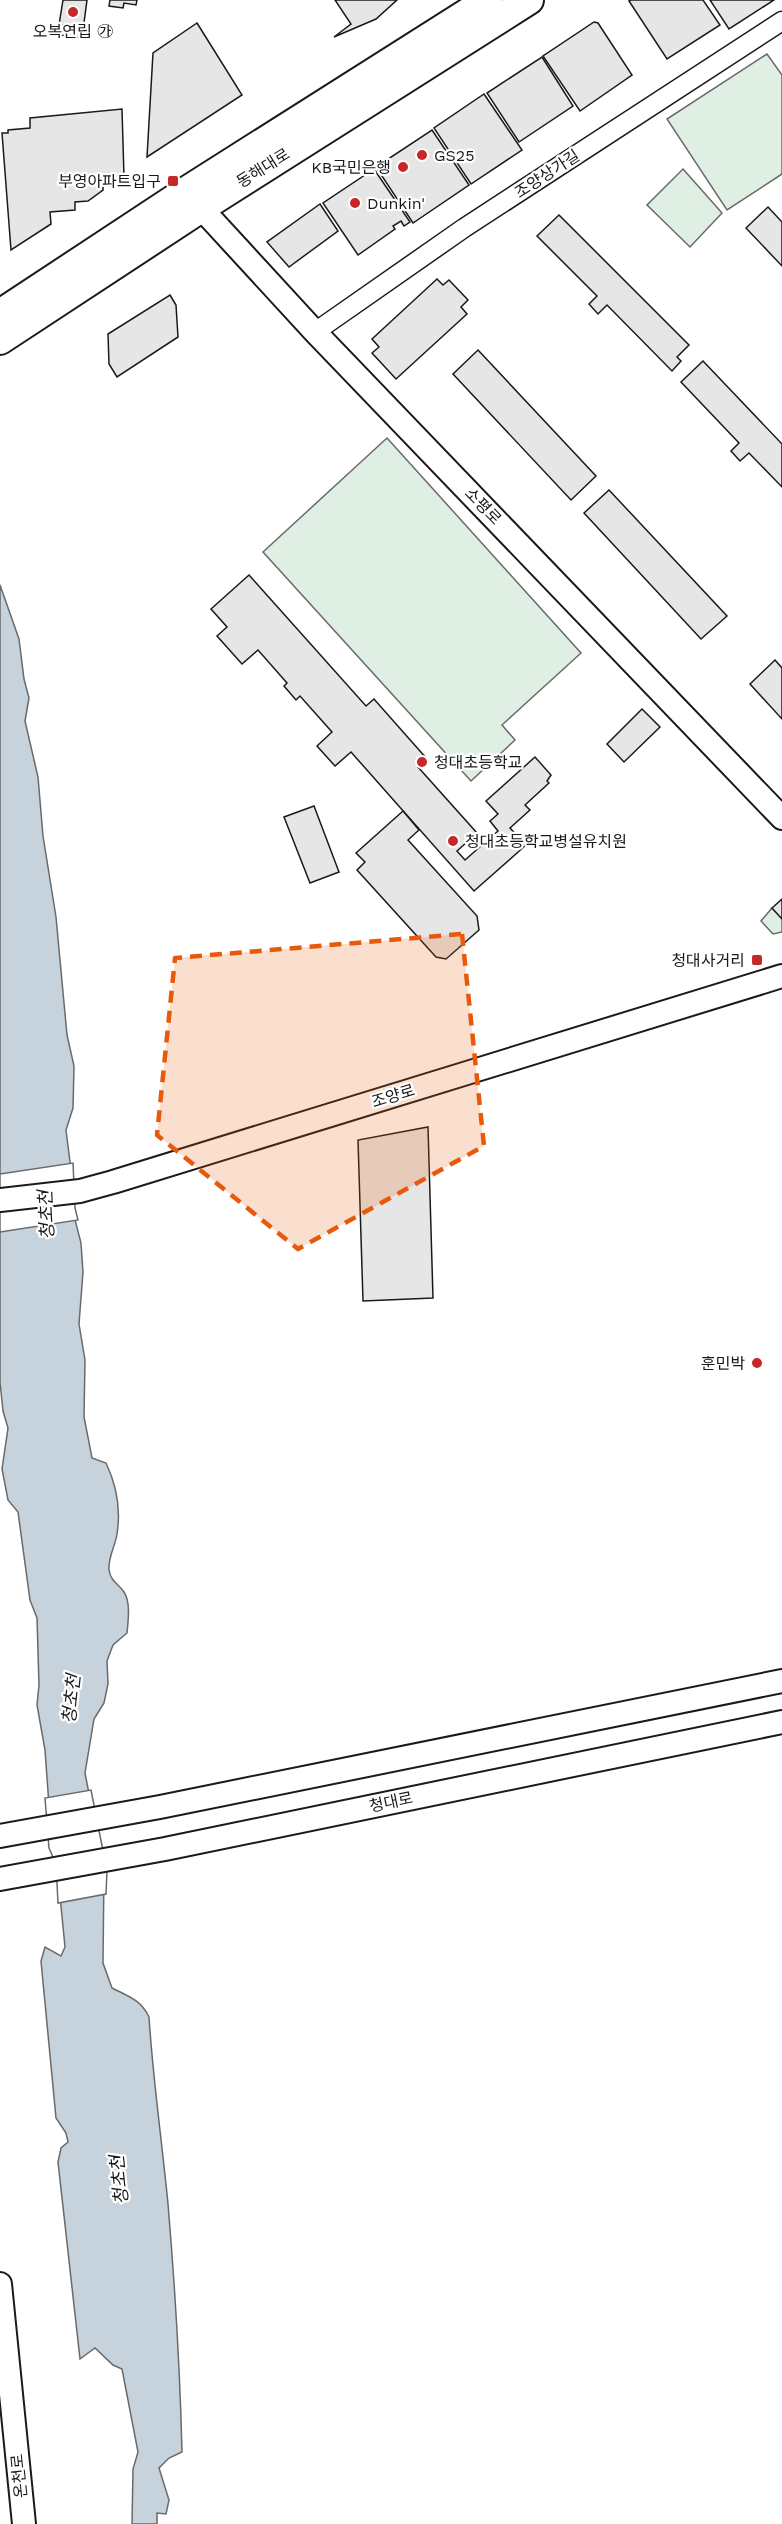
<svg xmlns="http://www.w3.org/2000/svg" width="782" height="2524" viewBox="0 0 782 2524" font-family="'Work Sans','Noto Sans KR',sans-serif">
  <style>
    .green { fill: #e0efe3; stroke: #6a6a6a; stroke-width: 1.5 }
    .water { fill: #c6d2dc; stroke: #6a6a6a; stroke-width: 1.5 }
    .pier { fill: #fff; stroke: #6a6a6a; stroke-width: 1.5 }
    .building { fill: #e6e6e6; stroke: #1a1a1a; stroke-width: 1.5 }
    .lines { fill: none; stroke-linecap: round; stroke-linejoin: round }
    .minor-casing { stroke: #1a1a1a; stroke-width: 21 }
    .tertiary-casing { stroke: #1a1a1a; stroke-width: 26 }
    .primary-casing { stroke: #1a1a1a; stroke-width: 32 }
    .minor { stroke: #fff; stroke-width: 18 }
    .tertiary { stroke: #fff; stroke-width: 22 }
    .primary { stroke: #fff; stroke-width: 28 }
    .marked { fill: #e8590c; fill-opacity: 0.2; stroke: #e8590c; stroke-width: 4.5; stroke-dasharray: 12 8; stroke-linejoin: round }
    .poi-dot { fill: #c62828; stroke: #fff; stroke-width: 2 }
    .labels { text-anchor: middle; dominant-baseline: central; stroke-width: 4.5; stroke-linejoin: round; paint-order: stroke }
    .poi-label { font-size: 16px; fill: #1a1a1a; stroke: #fff; text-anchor: start }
    .street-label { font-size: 16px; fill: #1a1a1a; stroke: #fff }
    .water-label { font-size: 18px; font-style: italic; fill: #1a1a1a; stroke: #fff }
  </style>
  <rect width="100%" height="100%" fill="#fff"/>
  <g class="green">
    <path d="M 767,54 L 782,75 L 782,174 L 727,210 L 667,119 Z"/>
    <path d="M 683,169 L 722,213 L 690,247 L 647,205 Z"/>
    <path d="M 387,438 L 581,653 L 502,725 L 515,740 L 471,781 L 263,552 Z"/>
    <path d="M 772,908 L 782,919 L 782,932 L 773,934 L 761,921 Z"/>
  </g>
  <path class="water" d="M 0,585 L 19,639 L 24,679 L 29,698 L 25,721 L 38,777 L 43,836 L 56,917 L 67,1035 L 74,1066 L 73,1108 L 66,1130 L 72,1178 L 72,1208 L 81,1243 L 83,1272 L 79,1324 L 85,1360 L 84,1417 L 92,1458 L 106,1463 C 117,1486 121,1509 117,1534 C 115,1547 108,1557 109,1570 C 111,1582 118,1583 124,1592 C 131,1603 128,1621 127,1633 L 113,1645 L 107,1661 L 108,1684 L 104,1703 L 94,1719 L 85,1773 L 104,1871 L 103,1963 L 112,1988 C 128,1996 141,2000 149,2017 C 153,2080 162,2142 168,2204 C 175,2287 180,2369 182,2452 L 169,2458 L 159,2468 L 169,2500 L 166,2514 L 157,2513 L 157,2524 L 132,2524 L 133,2469 L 138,2452 L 122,2369 L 113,2365 L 95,2348 L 80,2359 L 58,2162 L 61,2148 L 68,2142 L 66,2133 L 56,2118 L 41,1961 L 45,1947 L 61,1956 L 65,1947 L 58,1876 L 52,1847 L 45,1750 L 37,1705 L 39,1685 L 37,1618 L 30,1600 L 18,1512 L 8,1500 L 2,1469 L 8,1428 L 3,1411 L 0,1382 Z"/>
  <g class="pier">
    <path d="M 73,1163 L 75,1208 L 78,1220 L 0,1232 L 0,1174 Z"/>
    <path d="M 91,1790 L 107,1871 L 106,1894 L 58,1903 L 56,1864 L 49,1848 L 45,1798 Z"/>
  </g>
  <g class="building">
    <path d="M 63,0 L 87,0 L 82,38 L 61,35 L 63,25 L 59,25 Z"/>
    <path d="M 110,0 L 137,0 L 136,5 L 124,3 L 123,8 L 109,6 Z"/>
    <path d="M 335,0 L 397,0 L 376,19 L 334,37 L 351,24 Z"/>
    <path d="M 631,0 L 703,0 L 720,25 L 667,59 L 629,1 Z"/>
    <path d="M 710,0 L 774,0 L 729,29 Z"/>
    <path d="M 594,22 L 598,23 L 632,75 L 580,111 L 543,56 Z"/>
    <path d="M 197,23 L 242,95 L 147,157 L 153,53 Z"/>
    <path d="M 542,57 L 573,106 L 519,142 L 487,93 Z"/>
    <path d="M 484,94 L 522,150 L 471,184 L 434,128 Z"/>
    <path d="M 122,109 L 124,177 L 112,184 L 103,184 L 103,190 L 88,201 L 75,202 L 75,210 L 50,212 L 51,224 L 11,250 L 2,133 L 8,133 L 8,130 L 30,128 L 30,118 Z"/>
    <path d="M 432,130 L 469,185 L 413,223 L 376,167 Z"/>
    <path d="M 374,169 L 410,222 L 404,226 L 401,221 L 393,226 L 395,229 L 358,255 L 323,203 Z"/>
    <path d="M 320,204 L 338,231 L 289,267 L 267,242 Z"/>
    <path d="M 768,207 L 782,222 L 782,266 L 746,228 Z"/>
    <path d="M 559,215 L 689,345 L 677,357 L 681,361 L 672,371 L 607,305 L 598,314 L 589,304 L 597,296 L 537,236 Z"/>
    <path d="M 437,279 L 443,285 L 449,280 L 468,300 L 461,307 L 467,314 L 396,379 L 372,353 L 379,347 L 372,339 Z"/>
    <path d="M 170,295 L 176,305 L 178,337 L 117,377 L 109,364 L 108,334 Z"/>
    <path d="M 478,350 L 596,476 L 571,500 L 453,374 Z"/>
    <path d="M 703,361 L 782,444 L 782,487 L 749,453 L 740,461 L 731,451 L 739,443 L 681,382 Z"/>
    <path d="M 609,490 L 727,616 L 701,639 L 584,513 Z"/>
    <path d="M 249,575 L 366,706 L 374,699 L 427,759 L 418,767 L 477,833 L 457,851 L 465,860 L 498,831 L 490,821 L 498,814 L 486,801 L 535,757 L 551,775 L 547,781 L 549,783 L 525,805 L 530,810 L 510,828 L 526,845 L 474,891 L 351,752 L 335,766 L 317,746 L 332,732 L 300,696 L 296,700 L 284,686 L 287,683 L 258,650 L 242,664 L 217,636 L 227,627 L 211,609 Z"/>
    <path d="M 775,660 L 782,668 L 782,719 L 750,684 Z"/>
    <path d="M 642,709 L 660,727 L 624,762 L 607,744 Z"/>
    <path d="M 314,806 L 339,872 L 310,883 L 284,817 Z"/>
    <path d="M 403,811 L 419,830 L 408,840 L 477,916 L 479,930 L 446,959 L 436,957 L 357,870 L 365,862 L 356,853 Z"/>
    <path d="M 782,899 L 782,919 L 772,908 Z"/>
    <path d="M 428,1127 L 433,1298 L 363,1301 L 358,1140 Z"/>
  </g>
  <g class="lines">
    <defs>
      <path id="minor" d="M 315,332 L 464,228 L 782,21"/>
      <g id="tertiary">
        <path d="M 201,208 L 315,332 L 782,818"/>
        <path d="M 0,1200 L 80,1191 L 113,1182 L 782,976"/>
        <path d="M 0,1836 L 160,1807 L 782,1681"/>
        <path d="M 0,1879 L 165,1849 L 782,1722"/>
        <path d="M 0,2284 L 24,2524"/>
      </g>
      <g id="primary">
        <path d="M 0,314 L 188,190 L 488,0"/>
        <path d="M 0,340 L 201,208 L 529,0"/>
      </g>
    </defs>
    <use href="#minor" class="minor-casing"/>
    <use href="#tertiary" class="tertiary-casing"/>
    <use href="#primary" class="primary-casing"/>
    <use href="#minor" class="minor"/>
    <use href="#tertiary" class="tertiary"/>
    <use href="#primary" class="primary"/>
  </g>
  <path class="marked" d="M 462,934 L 484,1146 L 298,1249 L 157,1135 L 175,958 Z"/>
  <g class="poi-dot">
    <circle cx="73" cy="12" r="6"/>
    <circle cx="422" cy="155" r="6"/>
    <circle cx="403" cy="167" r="6"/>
    <rect x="167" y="175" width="12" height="12" rx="3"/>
    <circle cx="355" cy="203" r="6"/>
    <circle cx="422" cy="762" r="6"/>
    <circle cx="453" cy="841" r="6"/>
    <rect x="751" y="954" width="12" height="12" rx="3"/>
    <circle cx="757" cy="1363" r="6"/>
  </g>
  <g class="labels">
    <g class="poi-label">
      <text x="73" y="31" text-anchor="middle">오복연립 ㉮</text>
      <text x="434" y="155">GS25</text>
      <text x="391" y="167" text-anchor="end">KB국민은행</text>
      <text x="161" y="181" text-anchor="end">부영아파트입구</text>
      <text x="367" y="203">Dunkin'</text>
      <text x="434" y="762">청대초등학교</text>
      <text x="465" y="841">청대초등학교병설유치원</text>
      <text x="745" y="960" text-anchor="end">청대사거리</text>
      <text x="745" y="1363" text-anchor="end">훈민박</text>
    </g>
    <g class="street-label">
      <text transform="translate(263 168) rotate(-32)">동해대로</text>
      <text transform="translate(547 174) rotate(-33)">조양상가길</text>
      <text transform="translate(483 506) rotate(46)">소평로</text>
      <text transform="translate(393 1096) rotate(-17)">조양로</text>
      <text transform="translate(391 1802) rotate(-12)">청대로</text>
      <text transform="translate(19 2476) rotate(-96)">온천로</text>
    </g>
    <g class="water-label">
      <text transform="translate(46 1215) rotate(-93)">청초천</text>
      <text transform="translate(71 1699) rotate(-84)">청초천</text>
      <text transform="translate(119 2180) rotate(-96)">청초천</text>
    </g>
  </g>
</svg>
